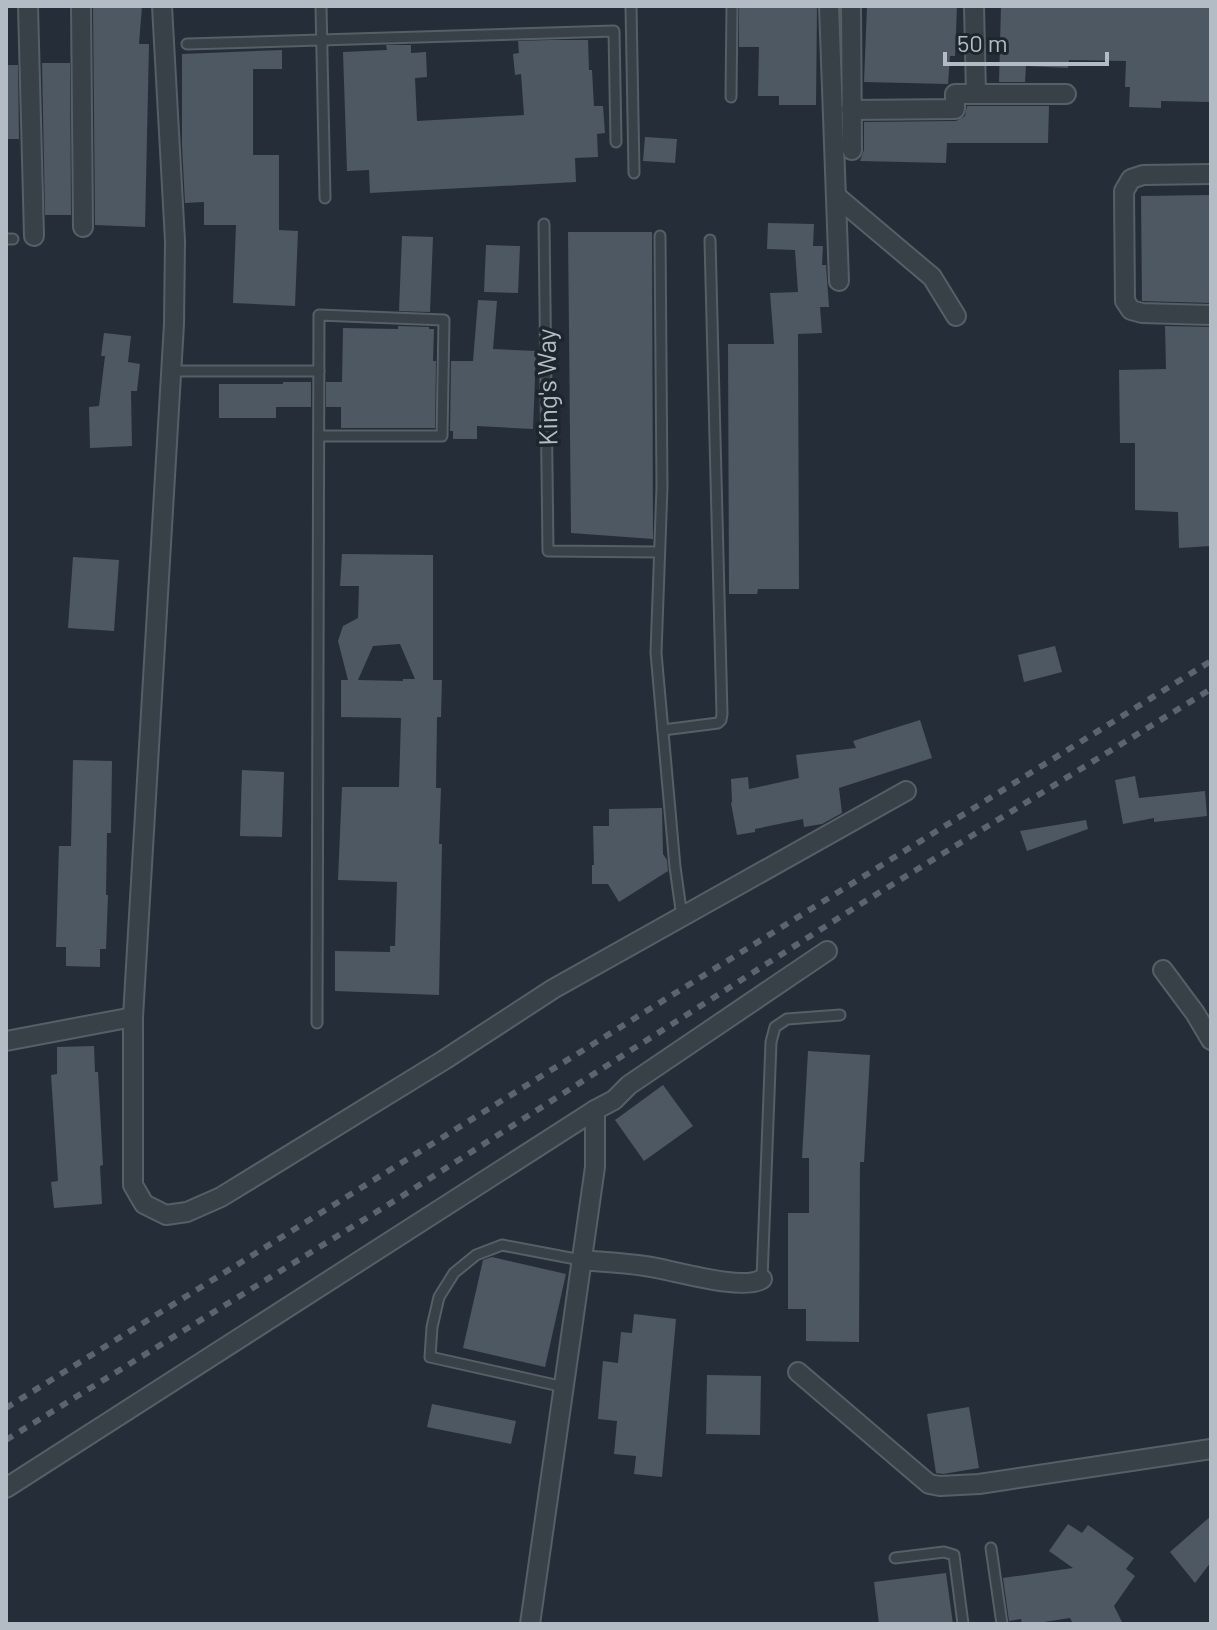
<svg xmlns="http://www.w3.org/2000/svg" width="1217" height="1630" viewBox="0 0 1217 1630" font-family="Barlow,sans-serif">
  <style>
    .building { fill: #4d5863; fill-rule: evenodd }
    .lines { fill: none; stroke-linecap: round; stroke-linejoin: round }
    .service-casing { stroke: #565e66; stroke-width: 13 }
    .minor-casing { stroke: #565e66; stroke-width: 22 }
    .service { stroke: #384048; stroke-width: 9 }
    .minor { stroke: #384048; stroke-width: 18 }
    .rail { stroke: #5b646f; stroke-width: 6; stroke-dasharray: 8 8; stroke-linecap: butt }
    .labels { text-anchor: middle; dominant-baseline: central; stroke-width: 7; stroke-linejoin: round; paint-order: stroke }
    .street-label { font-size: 26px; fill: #b3bbc4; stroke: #1d252d }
  </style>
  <rect width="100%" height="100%" fill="#252e38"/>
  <g class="building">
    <path d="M 93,6 L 142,6 L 139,44 L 149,44 L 145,227 L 95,225 Z"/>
    <path d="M 739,6 L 817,6 L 816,105 L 779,105 L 779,96 L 758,96 L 759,47 L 739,47 Z"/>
    <path d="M 867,6 L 957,6 L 955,56 L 950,56 L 948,84 L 864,82 Z"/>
    <path d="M 1001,6 L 1211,6 L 1209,102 L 1161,101 L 1161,108 L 1129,107 L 1130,87 L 1125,87 L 1126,61 L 1069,60 L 1068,68 L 1026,66 L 1025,82 L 999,82 Z"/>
    <path d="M 550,40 L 588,40 L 589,70 L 592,70 L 594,106 L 603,106 L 605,133 L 597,134 L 598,157 L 575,158 L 576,182 L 370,193 L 369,170 L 347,171 L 343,52 L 387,50 L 386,45 L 411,45 L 411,53 L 426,52 L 427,77 L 415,78 L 417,121 L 524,115 L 521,74 L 515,75 L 513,54 L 519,53 L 518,41 Z"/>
    <path d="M 282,50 L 282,69 L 253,69 L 253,155 L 279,155 L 279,230 L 298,231 L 295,306 L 233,303 L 236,225 L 204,225 L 204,202 L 185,203 L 182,146 L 182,54 Z"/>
    <path d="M 42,63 L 70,63 L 71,215 L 45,215 Z"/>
    <path d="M 6,65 L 18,65 L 19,139 L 6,139 Z"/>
    <path d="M 967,106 L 1049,106 L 1048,143 L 947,143 L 946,163 L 860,161 L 864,150 L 864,122 L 956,121 L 965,116 Z"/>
    <path d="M 645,137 L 677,139 L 675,163 L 643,161 Z"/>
    <path d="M 1211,195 L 1211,303 L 1142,301 L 1141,196 Z"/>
    <path d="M 768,223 L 814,224 L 813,246 L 823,246 L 822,265 L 826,265 L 829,307 L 820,307 L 822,333 L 798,334 L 799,589 L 758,589 L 757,594 L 729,594 L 728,344 L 774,344 L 770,293 L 798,292 L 795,250 L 767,249 Z"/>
    <path d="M 568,232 L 652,232 L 653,539 L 571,533 Z"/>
    <path d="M 402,236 L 433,237 L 430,312 L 399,311 Z"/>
    <path d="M 486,245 L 520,246 L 518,293 L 484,292 Z"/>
    <path d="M 478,300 L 497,301 L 493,349 L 536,351 L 533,429 L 477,426 L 477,439 L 453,439 L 453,431 L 450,431 L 451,361 L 473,361 Z"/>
    <path d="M 398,326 L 429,327 L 429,329 L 434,329 L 433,361 L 436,361 L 435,428 L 341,428 L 341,407 L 326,407 L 326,382 L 342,382 L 343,328 L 398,329 Z"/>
    <path d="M 1165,326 L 1211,327 L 1211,546 L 1179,548 L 1178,512 L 1135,510 L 1135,443 L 1120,443 L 1119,370 L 1166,369 Z"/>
    <path d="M 104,333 L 131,336 L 128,362 L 140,364 L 137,391 L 131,391 L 132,446 L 90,448 L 89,407 L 99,406 L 105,356 L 101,356 Z"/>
    <path d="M 283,382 L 311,382 L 311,407 L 276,407 L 276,418 L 219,418 L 219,384 L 283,384 Z"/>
    <path d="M 342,554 L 433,555 L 433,680 L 442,680 L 441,717 L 437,717 L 436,788 L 441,788 L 439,844 L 442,844 L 439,995 L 335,991 L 335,951 L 390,952 L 390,946 L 395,946 L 397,882 L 338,880 L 342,787 L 399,787 L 401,718 L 341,717 L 341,680 L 348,680 L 338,641 L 343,626 L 358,618 L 359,586 L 340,586 ZM 400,644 L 415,679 L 403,679 L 403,681 L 358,680 L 373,646 Z"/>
    <path d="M 73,557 L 119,560 L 114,631 L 68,628 Z"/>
    <path d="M 1055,646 L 1062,672 L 1024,682 L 1018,655 Z"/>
    <path d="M 920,720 L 932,758 L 839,788 L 842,813 L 822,824 L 804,827 L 803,819 L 755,829 L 755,832 L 737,835 L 731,803 L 732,802 L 731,779 L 748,777 L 749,789 L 799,778 L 796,755 L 856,748 L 853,741 Z"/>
    <path d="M 73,760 L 112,761 L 111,833 L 107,833 L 106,895 L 108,895 L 106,949 L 100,949 L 100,967 L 66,966 L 66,947 L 56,947 L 59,846 L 71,846 Z"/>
    <path d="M 242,770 L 284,772 L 282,837 L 240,836 Z"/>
    <path d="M 1135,776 L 1139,798 L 1205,791 L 1207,816 L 1154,822 L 1154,818 L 1123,824 L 1115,780 Z"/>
    <path d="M 662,808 L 663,854 L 667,860 L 668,871 L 619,902 L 608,884 L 592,884 L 592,865 L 594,865 L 593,826 L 609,826 L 609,809 Z"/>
    <path d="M 1086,820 L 1088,829 L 1027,851 L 1020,831 Z"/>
    <path d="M 94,1046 L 95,1072 L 98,1072 L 103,1165 L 100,1166 L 102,1204 L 54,1208 L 51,1182 L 58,1181 L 51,1075 L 57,1074 L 57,1047 Z"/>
    <path d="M 808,1051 L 870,1055 L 864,1162 L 860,1162 L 859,1342 L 806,1341 L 806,1309 L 788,1309 L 788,1213 L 809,1213 L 809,1158 L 802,1158 Z"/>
    <path d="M 663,1085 L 693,1126 L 644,1161 L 615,1120 Z"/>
    <path d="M 492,1257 L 566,1274 L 545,1367 L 463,1348 L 483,1260 Z"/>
    <path d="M 634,1314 L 676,1319 L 662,1477 L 634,1474 L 636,1456 L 614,1454 L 617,1421 L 598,1419 L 603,1361 L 618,1363 L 621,1332 L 632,1333 Z"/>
    <path d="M 707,1375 L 761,1376 L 760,1435 L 706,1434 Z"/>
    <path d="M 432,1404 L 516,1421 L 511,1444 L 427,1427 Z"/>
    <path d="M 969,1407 L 979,1468 L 943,1474 L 936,1473 L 927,1414 Z"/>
    <path d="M 1211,1516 L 1211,1562 L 1195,1583 L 1170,1552 Z"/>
    <path d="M 1068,1524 L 1082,1533 L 1088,1525 L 1134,1558 L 1126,1569 L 1135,1576 L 1114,1606 L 1123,1624 L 1073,1624 L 1070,1618 L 1031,1624 L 1022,1624 L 1021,1619 L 1009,1621 L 1003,1578 L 1073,1568 L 1049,1551 Z"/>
    <path d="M 946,1573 L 953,1624 L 879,1624 L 874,1582 Z"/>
  </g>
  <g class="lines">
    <defs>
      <g id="service">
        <path d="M 321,6 L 325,198"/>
        <path d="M 631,6 L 634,173"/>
        <path d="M 187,44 L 614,31 L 616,142"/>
        <path d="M 731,97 L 732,6"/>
        <path d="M 544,224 L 548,551 L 659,552"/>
        <path d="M 660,236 L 662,487 L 656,653 L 675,867 L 682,917"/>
        <path d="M 6,239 L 13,239"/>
        <path d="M 172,371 L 319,371"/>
        <path d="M 663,730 L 718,723 L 721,720 L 722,714 L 710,240"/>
        <path d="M 317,1023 L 319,315 L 444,320 L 442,436 L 319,436"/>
        <path d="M 762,1279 L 771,1042 L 775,1027 L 787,1019 L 840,1015"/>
        <path d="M 564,1387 L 430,1357 L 432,1327 L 439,1297 L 454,1273 L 476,1255 L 502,1245 L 581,1260"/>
        <path d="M 991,1548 L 1002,1624"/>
        <path d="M 895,1558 L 944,1552 L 954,1555 L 963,1624"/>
      </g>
      <g id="minor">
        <path d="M 28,6 L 34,236"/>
        <path d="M 81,6 L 83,227"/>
        <path d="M 162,6 L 175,241 L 174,324 L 133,1017 L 133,1185 L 144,1204 L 166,1215 L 187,1212 L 221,1197 L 444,1060 L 553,989 L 906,791"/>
        <path d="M 829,6 L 839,281"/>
        <path d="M 851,6 L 852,150"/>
        <path d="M 974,6 L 976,94"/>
        <path d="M 851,110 L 955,109 L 955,94 L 1066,94"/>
        <path d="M 1211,174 L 1143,175 L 1131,179 L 1124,191 L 1125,301 L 1131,310 L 1142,313 L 1211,315"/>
        <path d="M 836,196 L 932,277 L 956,316"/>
        <path d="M 1163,970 L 1195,1013 L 1211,1040"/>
        <path d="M 6,1041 L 133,1017"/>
        <path d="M 581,1260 C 602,1262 624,1263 645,1266 C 670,1269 742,1292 762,1279"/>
        <path d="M 798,1372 L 929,1484 L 940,1486 L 979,1484 L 1211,1449"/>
        <path d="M 6,1488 L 595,1110"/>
        <path d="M 530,1624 L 595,1167 L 595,1110 L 614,1100 L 629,1085 L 827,951"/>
      </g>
    </defs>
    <use href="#service" class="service-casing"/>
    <use href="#minor" class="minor-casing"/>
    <use href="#service" class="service"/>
    <use href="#minor" class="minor"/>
    <g class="rail">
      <path d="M 6,1408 L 1211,661"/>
      <path d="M 6,1440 L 399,1198 L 859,905 L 1211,689"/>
    </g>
  </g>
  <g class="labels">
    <g class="street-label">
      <text transform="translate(546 387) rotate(-91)">King's Way</text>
    </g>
  </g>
  <rect width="1217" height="1630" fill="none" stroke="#b3bbc4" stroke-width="16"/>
  <path d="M945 52v12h162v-12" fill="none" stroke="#b3bbc4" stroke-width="4"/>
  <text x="957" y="52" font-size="24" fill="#b3bbc4" stroke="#1d252d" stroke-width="6" paint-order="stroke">50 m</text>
</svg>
